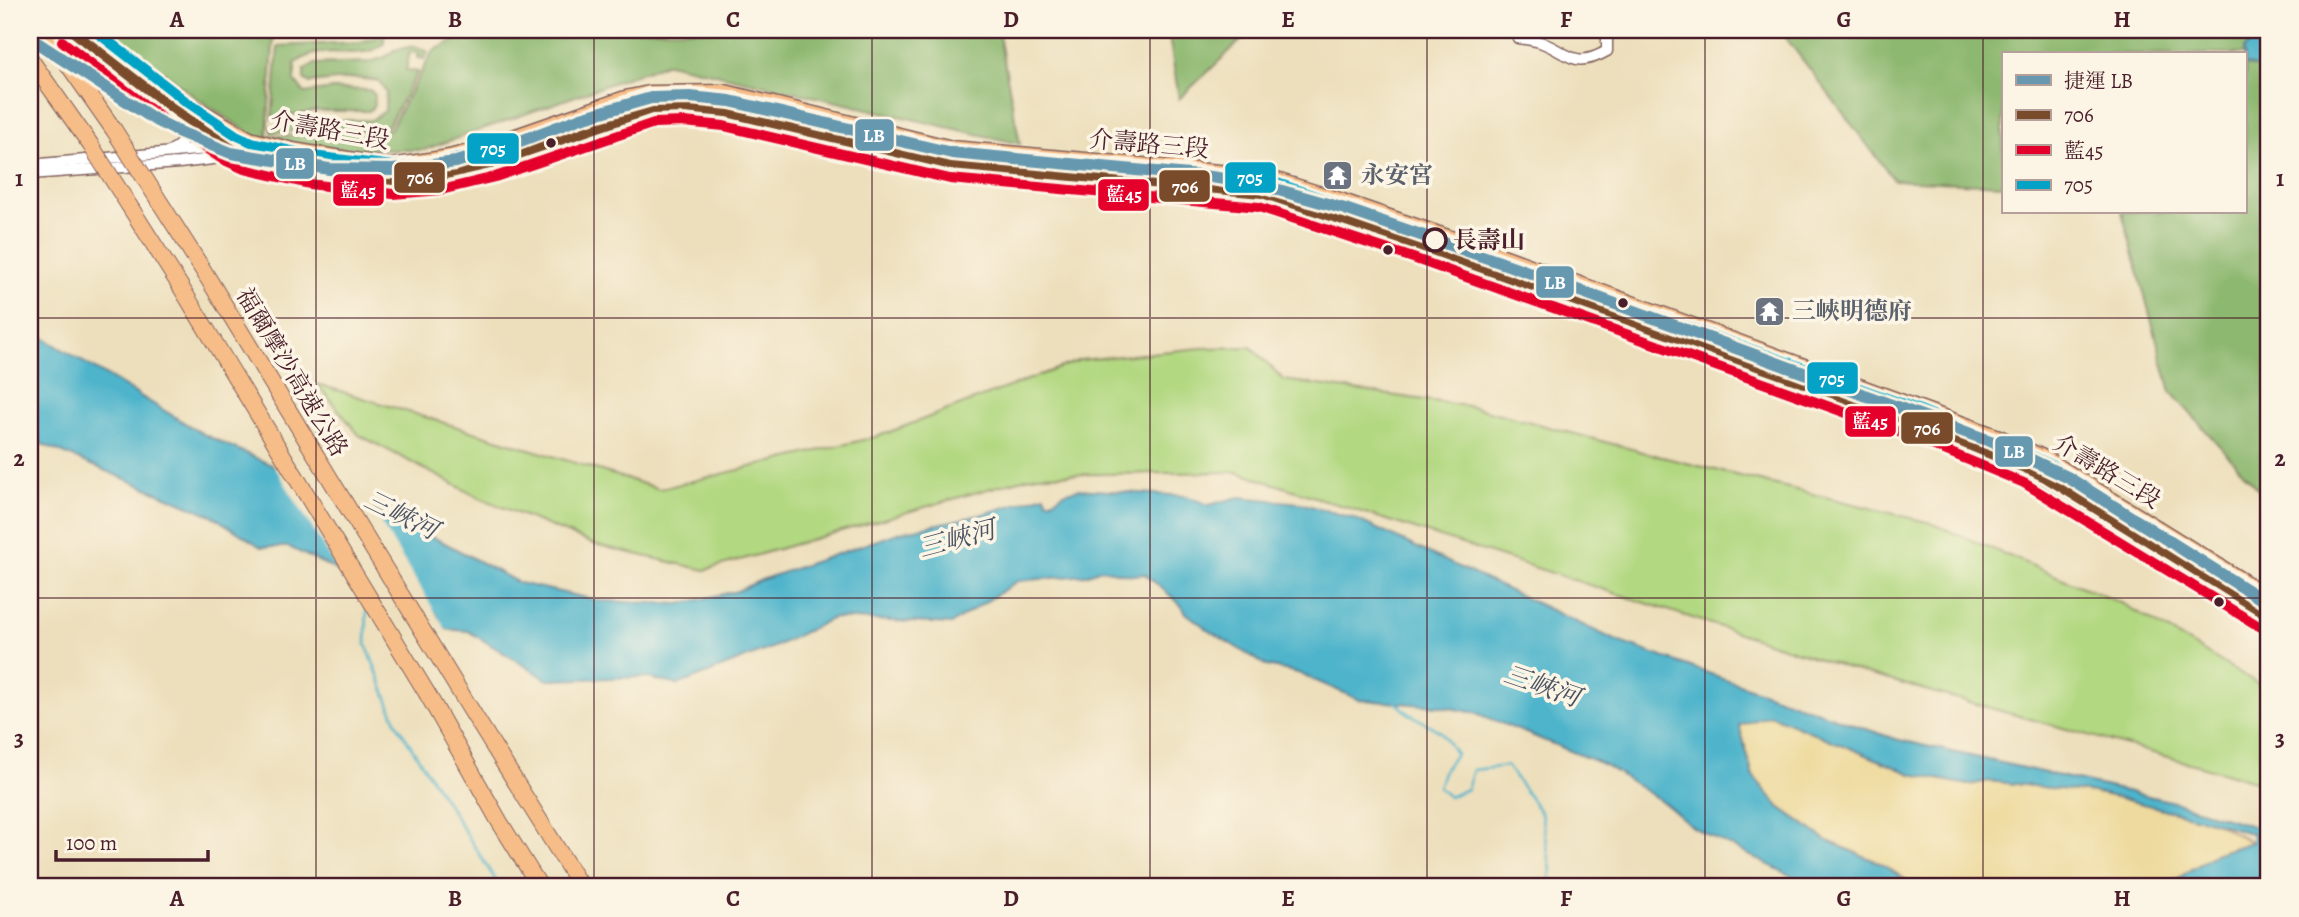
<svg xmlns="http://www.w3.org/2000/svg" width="2299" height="917" viewBox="0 0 2299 917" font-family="Alegreya,'Noto Serif TC',serif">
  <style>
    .green { fill: #b2d881; stroke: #7e7c56; stroke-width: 2 }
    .forest { fill: #8db86f; stroke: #6c6c4d; stroke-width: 2 }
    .sand { fill: #eeda9e; stroke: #9c7c64; stroke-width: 2 }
    .water { fill: #4db4cb; stroke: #4c6a7b; stroke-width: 2 }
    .pier { fill: #eddfbc }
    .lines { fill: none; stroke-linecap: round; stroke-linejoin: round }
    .stream { stroke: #4db4cb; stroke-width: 2.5 }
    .minor-casing { stroke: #83625e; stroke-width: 13 }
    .major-casing { stroke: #83625e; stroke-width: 17 }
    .highway-casing { stroke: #83625e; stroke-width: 18 }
    .minor { stroke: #fff; stroke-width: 10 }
    .major { stroke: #f7bd88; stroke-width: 14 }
    .highway { stroke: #f7bd88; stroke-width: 16 }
    .highway-bridge-casing { stroke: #83625e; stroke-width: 18; stroke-linecap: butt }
    .highway-bridge { stroke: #f7bd88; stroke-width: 16 }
    .bus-1-casing { stroke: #fcf5e5; stroke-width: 16 }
    .bus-2-casing { stroke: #fcf5e5; stroke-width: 16 }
    .bus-3-casing { stroke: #fcf5e5; stroke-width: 16 }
    .bus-1 { stroke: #7a4b2a; stroke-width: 10 }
    .bus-2 { stroke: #e4002b; stroke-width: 10 }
    .bus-3 { stroke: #04a2c6; stroke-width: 10 }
    .metro-1-casing { stroke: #fcf5e5; stroke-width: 18 }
    .metro-1 { stroke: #6699af; stroke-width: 12 }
    .grid { fill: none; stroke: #4a1f2b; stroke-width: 2; stroke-opacity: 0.55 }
    .bus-dot { fill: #4a1f2b; stroke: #fcf5e5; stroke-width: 2.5 }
    .stop-dot { fill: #fcf5e5; stroke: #4a1f2b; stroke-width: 3.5 }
    .labels { text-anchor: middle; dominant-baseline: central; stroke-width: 7; stroke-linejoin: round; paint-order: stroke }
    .street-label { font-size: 24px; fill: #4a1f2b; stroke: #fcf5e5 }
    .worship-label { font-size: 24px; font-weight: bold; fill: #5b616d; stroke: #fcf5e5; text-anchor: start }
    .stop-label { font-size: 24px; font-weight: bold; fill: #4a1f2b; stroke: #fcf5e5; text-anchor: start }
    .water-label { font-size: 26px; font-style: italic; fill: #4b5363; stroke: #fcf5e5 }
    .line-badge { stroke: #fcf5e5; stroke-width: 2.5 }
    .badge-label { font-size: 19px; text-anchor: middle; font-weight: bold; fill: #fff }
    .neatline { fill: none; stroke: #4a1f2b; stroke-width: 2.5 }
    .grid-label { font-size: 23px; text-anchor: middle; font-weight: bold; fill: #4a1f2b }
  </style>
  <rect width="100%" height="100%" fill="#fcf5e5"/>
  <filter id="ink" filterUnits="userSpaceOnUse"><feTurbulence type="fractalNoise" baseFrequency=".0143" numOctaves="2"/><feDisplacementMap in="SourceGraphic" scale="14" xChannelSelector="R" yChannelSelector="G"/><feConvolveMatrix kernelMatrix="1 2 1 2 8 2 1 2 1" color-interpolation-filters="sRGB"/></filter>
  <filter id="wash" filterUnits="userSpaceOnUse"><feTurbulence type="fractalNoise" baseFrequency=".00686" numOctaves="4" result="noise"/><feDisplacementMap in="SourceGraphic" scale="28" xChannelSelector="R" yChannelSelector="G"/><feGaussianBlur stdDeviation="1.57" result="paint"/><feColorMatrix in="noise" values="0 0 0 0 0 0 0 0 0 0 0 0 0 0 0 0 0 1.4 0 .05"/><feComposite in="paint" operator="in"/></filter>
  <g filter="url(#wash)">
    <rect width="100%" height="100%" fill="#eddfbc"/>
    <path class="green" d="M 1251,347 L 1284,380 L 1474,407 L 1654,455 L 1931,523 L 2123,604 L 2269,690 L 2269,785 L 1867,674 L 1237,472 L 1037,475 L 705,570 L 596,545 L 480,498 L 359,435 L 317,384 L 660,489 L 879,436 L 1080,360 L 1201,348 Z"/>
    <g class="forest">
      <path d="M 110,30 L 274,30 L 267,137 L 390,129 L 433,51 L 475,30 L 998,30 L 1020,144 L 668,63 L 424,150 L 363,150 L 295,146 L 254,136 L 195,97 Z"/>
      <path d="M 1168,30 L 1252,30 L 1179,99 Z"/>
      <path d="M 1780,30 L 2269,30 L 2269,501 L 2171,392 L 2122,212 L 2245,212 L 2245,54 L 2003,54 L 2003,185 L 1894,180 Z"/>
      <path d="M 384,35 L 384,43 C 367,61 332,47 311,55 C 305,57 300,60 295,63 L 295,82 L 305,93 L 333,89 L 370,90 L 375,95 L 374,106 L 369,111 L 314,111 L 272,119 L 278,46 L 360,42 Z"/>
      <path d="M 415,46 L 428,52 L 424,59 L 418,58 L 419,53 L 410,52 L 406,70 L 418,72 L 388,126 L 356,129 L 341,127 L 271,133 L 271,127 L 315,121 L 371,120 L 385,111 L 386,92 L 379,81 L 355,78 L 310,83 L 304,79 L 304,70 L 315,64 L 370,62 L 385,57 L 394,50 Z"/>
    </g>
    <path class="sand" d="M 1771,715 L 1912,774 L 1968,785 L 1989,781 L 2103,794 L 2215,822 L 2252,842 L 2217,853 L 2165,887 L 1916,887 L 1882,864 L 1828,841 L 1779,807 L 1753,776 L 1739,725 Z"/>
    <g class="water">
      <path d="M 2267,30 L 2269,30 L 2269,68 L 2245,65 L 2244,49 Z"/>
      <path d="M 30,334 L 37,334 L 205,435 L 443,542 L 519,583 L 601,601 L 680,604 L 737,591 L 761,580 L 901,532 L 980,515 L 1045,495 L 1047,501 L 1054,500 L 1064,493 L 1078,489 L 1186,496 L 1209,505 L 1239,497 L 1300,503 L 1356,519 L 1617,641 L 1895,739 L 2170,801 L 2269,831 L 2269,887 L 2165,887 L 2217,853 L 2252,842 L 2253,834 L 2215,822 L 2103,794 L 1989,781 L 1969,785 L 1912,774 L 1771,715 L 1739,725 L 1753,776 L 1779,807 L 1828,841 L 1882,864 L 1916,887 L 1814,887 L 1694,828 L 1663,802 L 1605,765 L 1476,713 L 1439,706 L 1360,700 L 1298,673 L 1267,666 L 1210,631 L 1186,613 L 1180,604 L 1145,574 L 1132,575 L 1101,569 L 1086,575 L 1018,581 L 951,624 L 833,618 L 776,646 L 678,685 L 644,677 L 548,680 L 468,631 L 443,629 L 436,613 L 363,583 L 289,547 L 261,547 L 211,515 L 30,439 Z"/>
    </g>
    <path class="pier" d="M 270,459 L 370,505 L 448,633 L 441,631 L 434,615 L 342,577 Z"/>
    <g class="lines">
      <g class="stream">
        <path d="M 367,608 L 366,644 L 397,724 L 500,887"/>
        <path d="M 1396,702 L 1408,713 L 1441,732 L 1456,754 L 1443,772 L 1438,787 L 1449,797 L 1467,789 L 1473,770 L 1507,766 L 1541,813 L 1551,870 L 1549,887"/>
      </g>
    </g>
  </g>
  <g filter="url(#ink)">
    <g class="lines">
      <defs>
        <g id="minor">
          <path d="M 1518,38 C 1525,39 1534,40 1540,42 C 1570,53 1573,70 1607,51 L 1607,30"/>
          <path d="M 172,150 C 187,142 191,131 180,116"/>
          <path d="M 30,165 L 229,147 L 250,139"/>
          <path d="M 30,174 L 179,163 L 247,155"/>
        </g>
        <g id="major">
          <path d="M 71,30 L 176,111 L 229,147 L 247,155 L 311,170 L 345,174 L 393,180 L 438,176 L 490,164 L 651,109 L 684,108 L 726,112 L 951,165 L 1262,193 L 1418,245 L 1774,372 L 1915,423 L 2030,470 L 2045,477 L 2269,616"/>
          <path d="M 92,30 L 187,103 L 250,139 L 293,150 L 391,166 L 449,157 L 476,150 L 625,98 L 649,93 L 725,92 L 952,148 L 1264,176 L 1343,201 L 1492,252 L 1999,437 L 2045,458 L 2269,597"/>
        </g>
        <g id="highway">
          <path d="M 428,695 L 499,821 L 540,887"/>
          <path d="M 474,715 L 581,887"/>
        </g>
      </defs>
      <use href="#minor" class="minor-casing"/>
      <use href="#major" class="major-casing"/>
      <use href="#highway" class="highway-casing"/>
      <use href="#minor" class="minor"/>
      <use href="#major" class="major"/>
      <use href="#highway" class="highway"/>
      <defs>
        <g id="highway-bridge">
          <path d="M 44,30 L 114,130 L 203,270 L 474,715"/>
          <path d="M 30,59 L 90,144 L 179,284 L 428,695"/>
        </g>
      </defs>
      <use href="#highway-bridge" class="highway-bridge-casing"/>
      <use href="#highway-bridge" class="highway-bridge"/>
      <defs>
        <path id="bus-1" d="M 71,30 L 176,111 L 229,147 L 247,155 L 311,170 L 393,180 L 438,176 L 490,164 L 651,109 L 684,108 L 726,112 L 951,165 L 1262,193 L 1418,245 L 1774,372 L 1915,423 L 2030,470 L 2045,477 L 2269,616"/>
        <path id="bus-2" d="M 62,41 L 167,122 L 222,159 L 244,169 L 309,184 L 393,194 L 441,190 L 495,177 L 654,123 L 684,122 L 724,126 L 950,179 L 1259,207 L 1413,258 L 1769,385 L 1910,436 L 2024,483 L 2262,628"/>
        <path id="bus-3" d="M 94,30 L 184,100 L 236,135 L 251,142 L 313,156 L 393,166 L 436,162 L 486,151 L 648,95 L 684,94 L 729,98 L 953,151 L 1265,179 L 1423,232 L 1779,359 L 1920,410 L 2035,457 L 2052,465 L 2269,600"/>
      </defs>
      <use href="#bus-1" class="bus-1-casing"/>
      <use href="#bus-2" class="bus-2-casing"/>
      <use href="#bus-3" class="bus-3-casing"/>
      <use href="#bus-1" class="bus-1"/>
      <use href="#bus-2" class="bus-2"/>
      <use href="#bus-3" class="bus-3"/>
      <defs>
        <path id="metro-1" d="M 30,38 L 154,119 L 177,131 L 231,153 L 329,169 L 393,170 L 456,162 L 510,145 L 581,118 L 651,98 L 690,97 L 730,101 L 952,153 L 1211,177 L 1258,184 L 1345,209 L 1514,267 L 2001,445 L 2069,478 L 2269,604"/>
      </defs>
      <use href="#metro-1" class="metro-1-casing"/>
      <use href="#metro-1" class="metro-1"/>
    </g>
  </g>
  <path class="grid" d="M 316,30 L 316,887M 594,30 L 594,887M 872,30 L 872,887M 1150,30 L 1150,887M 1427,30 L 1427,887M 1705,30 L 1705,887M 1983,30 L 1983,887M 30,318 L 2269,318M 30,598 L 2269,598"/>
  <defs>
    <symbol id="temple-square" viewBox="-11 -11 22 22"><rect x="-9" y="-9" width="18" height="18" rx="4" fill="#6b7280" stroke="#fcf5e5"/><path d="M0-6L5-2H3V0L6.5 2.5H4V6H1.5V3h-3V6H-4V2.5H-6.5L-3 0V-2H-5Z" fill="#fff"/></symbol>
  </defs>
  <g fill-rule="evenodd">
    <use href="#temple-square" x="1320" y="158" width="35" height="35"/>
    <use href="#temple-square" x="1752" y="294" width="35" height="35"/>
  </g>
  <g class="bus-dot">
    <circle cx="551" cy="143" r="6"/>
    <circle cx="1388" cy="250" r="6"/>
    <circle cx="1623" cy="303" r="6"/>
    <circle cx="2219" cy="602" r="6"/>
  </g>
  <circle class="stop-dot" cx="1435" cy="240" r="11"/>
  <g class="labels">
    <g class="street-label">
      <text transform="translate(330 130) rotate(10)">介壽路三段</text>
      <text transform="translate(1149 144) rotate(5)">介壽路三段</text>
      <text transform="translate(292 372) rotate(59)">福爾摩沙高速公路</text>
      <text transform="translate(2107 471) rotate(31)">介壽路三段</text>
    </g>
    <g class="worship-label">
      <text x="1361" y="175">永安宮</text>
      <text x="1792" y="311">三峽明德府</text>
    </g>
    <g class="stop-label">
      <text x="1453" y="240">長壽山</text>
    </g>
    <g class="water-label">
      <text transform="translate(401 515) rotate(26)">三峽河</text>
      <text transform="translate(957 539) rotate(-15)">三峽河</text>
      <text transform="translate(1542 686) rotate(19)">三峽河</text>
    </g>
  </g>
  <g class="line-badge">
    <rect x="854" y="118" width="41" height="34" rx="7" fill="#6699af"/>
    <rect x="466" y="132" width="54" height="33" rx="7" fill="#04a2c6"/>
    <rect x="275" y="147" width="40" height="33" rx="7" fill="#6699af"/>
    <rect x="393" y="161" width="53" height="33" rx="7" fill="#7a4b2a"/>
    <rect x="1224" y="161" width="53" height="33" rx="7" fill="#04a2c6"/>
    <rect x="1158" y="169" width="53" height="34" rx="7" fill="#7a4b2a"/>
    <rect x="332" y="173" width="53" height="34" rx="7" fill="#e4002b"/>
    <rect x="1097" y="178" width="53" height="34" rx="7" fill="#e4002b"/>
    <rect x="1535" y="265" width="40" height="34" rx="7" fill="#6699af"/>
    <rect x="1806" y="361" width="53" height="34" rx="7" fill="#04a2c6"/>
    <rect x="1844" y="405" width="53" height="33" rx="7" fill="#e4002b"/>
    <rect x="1900" y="411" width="54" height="34" rx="7" fill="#7a4b2a"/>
    <rect x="1994" y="435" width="40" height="33" rx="7" fill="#6699af"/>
  </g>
  <g class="badge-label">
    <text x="874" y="142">LB</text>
    <text x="493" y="155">705</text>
    <text x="295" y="170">LB</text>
    <text x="420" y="184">706</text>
    <text x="1250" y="184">705</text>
    <text x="1185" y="193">706</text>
    <text x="358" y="197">藍45</text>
    <text x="1124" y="201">藍45</text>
    <text x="1555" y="289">LB</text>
    <text x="1832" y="385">705</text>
    <text x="1870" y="428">藍45</text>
    <text x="1927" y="435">706</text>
    <text x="2014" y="458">LB</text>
  </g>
  <rect width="2299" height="917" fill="none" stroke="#fcf5e5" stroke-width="77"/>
  <rect x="2002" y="52" width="245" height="161" fill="#fcf5e5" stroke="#b59f9b" stroke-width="2"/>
  <rect x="2016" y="75" width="35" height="10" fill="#6699af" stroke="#b59f9b" stroke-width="2"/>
  <text x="2064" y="88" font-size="21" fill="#4a1f2b">捷運 LB</text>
  <rect x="2016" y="110" width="35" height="10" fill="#7a4b2a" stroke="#b59f9b" stroke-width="2"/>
  <text x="2064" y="122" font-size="21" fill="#4a1f2b">706</text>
  <rect x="2016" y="145" width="35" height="10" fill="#e4002b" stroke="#b59f9b" stroke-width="2"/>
  <text x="2064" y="158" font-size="21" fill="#4a1f2b">藍45</text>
  <rect x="2016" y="180" width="35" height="10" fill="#04a2c6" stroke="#b59f9b" stroke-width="2"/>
  <text x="2064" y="192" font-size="21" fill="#4a1f2b">705</text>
  <path d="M56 850v10h152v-10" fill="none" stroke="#4a1f2b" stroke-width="3.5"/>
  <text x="66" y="850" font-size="21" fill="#4a1f2b" stroke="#fcf5e5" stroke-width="5" paint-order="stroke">100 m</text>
  <rect x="38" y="38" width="2222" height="840" class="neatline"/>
  <g class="grid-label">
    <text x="177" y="27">A</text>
    <text x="455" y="27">B</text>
    <text x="733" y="27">C</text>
    <text x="1011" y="27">D</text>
    <text x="1288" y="27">E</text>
    <text x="1566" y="27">F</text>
    <text x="1844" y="27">G</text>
    <text x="2122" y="27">H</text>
    <text x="19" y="186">1</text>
    <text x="2280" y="186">1</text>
    <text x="19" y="466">2</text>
    <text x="2280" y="466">2</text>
    <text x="19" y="746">3</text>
    <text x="2280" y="746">3</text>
    <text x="177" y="906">A</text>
    <text x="455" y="906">B</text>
    <text x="733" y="906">C</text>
    <text x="1011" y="906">D</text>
    <text x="1288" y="906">E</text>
    <text x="1566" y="906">F</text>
    <text x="1844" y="906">G</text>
    <text x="2122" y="906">H</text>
  </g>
</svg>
